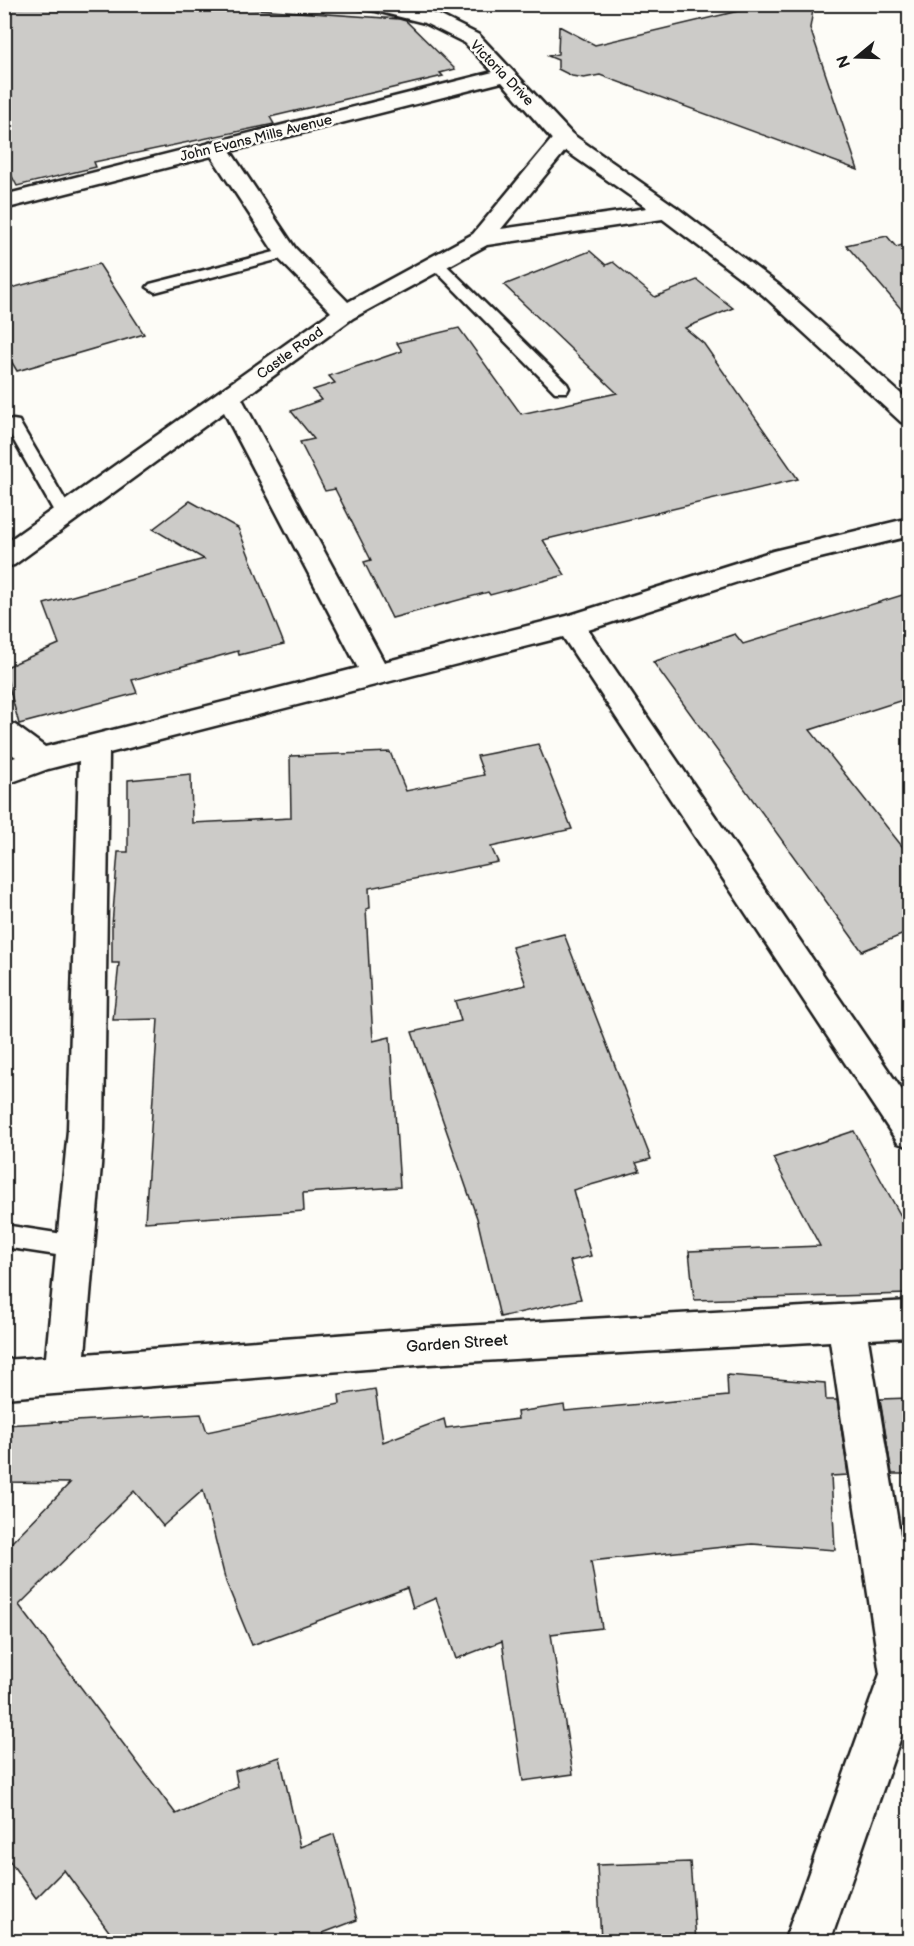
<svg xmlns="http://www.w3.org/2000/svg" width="914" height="1946" viewBox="0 0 914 1946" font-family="'Balsamiq Sans',sans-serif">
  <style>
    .building { fill: #cccbc8; stroke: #1c1c1c; stroke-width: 1.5 }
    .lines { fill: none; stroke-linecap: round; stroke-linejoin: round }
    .service-casing { stroke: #1c1c1c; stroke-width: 5 }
    .minor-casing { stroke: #1c1c1c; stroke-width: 5 }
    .tertiary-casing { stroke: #1c1c1c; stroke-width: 5 }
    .service { fill: #fdfcf7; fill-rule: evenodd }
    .minor { fill: #fdfcf7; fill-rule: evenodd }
    .tertiary { fill: #fdfcf7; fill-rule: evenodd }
    .labels { text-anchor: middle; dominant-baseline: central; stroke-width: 5; stroke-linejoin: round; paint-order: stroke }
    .far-street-label { font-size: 14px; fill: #1c1c1c; stroke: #fdfcf7 }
    .street-label { font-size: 16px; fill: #1c1c1c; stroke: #fdfcf7 }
  </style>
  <rect width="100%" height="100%" fill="#fdfcf7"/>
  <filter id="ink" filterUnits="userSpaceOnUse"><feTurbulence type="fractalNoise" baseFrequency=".0167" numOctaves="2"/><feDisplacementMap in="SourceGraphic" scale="12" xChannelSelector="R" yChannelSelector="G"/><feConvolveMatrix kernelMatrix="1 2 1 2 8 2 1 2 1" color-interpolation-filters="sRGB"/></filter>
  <g filter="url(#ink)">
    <g class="building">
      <path d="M 768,4 L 814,4 L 810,28 L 858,170 L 600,75 L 584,78 L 572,76 L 558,69 L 558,60 L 548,56 L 558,54 L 559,26 L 595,45 Z"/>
      <path d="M 89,5 L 193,7 L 212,7 L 213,6 L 399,19 L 406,21 L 455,69 L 440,73 L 443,76 L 270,117 L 274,124 L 94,162 L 96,167 L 17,186 L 4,161 L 4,8 Z"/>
      <path d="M 887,236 L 896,247 L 909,243 L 909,318 L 846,245 Z"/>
      <path d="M 590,251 L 606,265 L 613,262 L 655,297 L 697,280 L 733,308 L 685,328 L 704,344 L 798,479 L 543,540 L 565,575 L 490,595 L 488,592 L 392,618 L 364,562 L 371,560 L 335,489 L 325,491 L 300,442 L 314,439 L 291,411 L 321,400 L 313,390 L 335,383 L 329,376 L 402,351 L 397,343 L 459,328 L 521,414 L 617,393 L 504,285 Z"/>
      <path d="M 99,264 L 144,334 L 17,371 L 4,349 L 4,290 Z"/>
      <path d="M 190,501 L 238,528 L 284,644 L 239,655 L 238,651 L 132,680 L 137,693 L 19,724 L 4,668 L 59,644 L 44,604 L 204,559 L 153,529 Z"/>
      <path d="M 909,593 L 909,698 L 810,730 L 909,855 L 909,932 L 862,951 L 653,662 L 735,634 L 743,644 Z"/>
      <path d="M 538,744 L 572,829 L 491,847 L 498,862 L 369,888 L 370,908 L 366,909 L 373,1041 L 390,1037 L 400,1187 L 303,1193 L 304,1211 L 145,1222 L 158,1019 L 113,1020 L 119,963 L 112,963 L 112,925 L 118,852 L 128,852 L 128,780 L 191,774 L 192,823 L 291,818 L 290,756 L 390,752 L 406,791 L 484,775 L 477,756 Z"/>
      <path d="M 564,934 L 651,1159 L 636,1163 L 640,1171 L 573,1190 L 591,1256 L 570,1261 L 581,1299 L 500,1317 L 477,1218 L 412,1032 L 461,1021 L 455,1001 L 526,985 L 512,947 Z"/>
      <path d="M 854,1131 L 902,1218 L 909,1258 L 909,1294 L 694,1300 L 689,1251 L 820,1246 L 773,1158 Z"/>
      <path d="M 727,1375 L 825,1383 L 826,1400 L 837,1400 L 848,1475 L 831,1476 L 835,1550 L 752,1544 L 591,1561 L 602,1628 L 551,1634 L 573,1774 L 523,1781 L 502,1641 L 456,1659 L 436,1598 L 413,1608 L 407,1588 L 252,1645 L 226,1582 L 203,1490 L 163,1526 L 134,1491 L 19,1605 L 176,1814 L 238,1787 L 235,1771 L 280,1757 L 300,1847 L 334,1834 L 357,1920 L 323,1933 L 326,1941 L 116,1941 L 64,1870 L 36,1898 L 4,1853 L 4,1550 L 70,1483 L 4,1482 L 4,1425 L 201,1414 L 207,1432 L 340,1404 L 339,1395 L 375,1389 L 383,1442 L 444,1419 L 446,1428 L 518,1419 L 517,1412 L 564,1405 L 565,1411 L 728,1396 Z"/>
      <path d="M 909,1398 L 909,1474 L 892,1474 L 880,1399 Z"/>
      <path d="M 690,1862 L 696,1941 L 601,1941 L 597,1865 Z"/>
    </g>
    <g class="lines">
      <defs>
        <g id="service">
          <path d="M 286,249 L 293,253 L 291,256 L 155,292 L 147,287 L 150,284 Z"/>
          <path d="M 436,259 L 441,260 L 567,384 L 569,388 L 567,392 L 555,392 L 431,266 L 429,263 L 431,260 Z"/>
          <path d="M 13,420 L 19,421 L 21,425 L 74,515 L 71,519 L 59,519 L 56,515 L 5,425 L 7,421 Z"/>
          <path d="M 4,1225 L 76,1236 L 84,1239 L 88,1247 L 84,1255 L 76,1258 L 4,1247 Z"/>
        </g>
        <path id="minor" d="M 564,133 L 572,134 L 575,139 L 501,229 L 668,205 L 676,207 L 679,212 L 676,217 L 487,245 L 353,318 L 242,399 L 384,662 L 567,616 L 773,551 L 910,518 L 910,536 L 787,566 L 588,630 L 910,1102 L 910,1147 L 898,1143 L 563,637 L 109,753 L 104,1130 L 85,1354 L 429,1328 L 910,1301 L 910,1337 L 868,1339 L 910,1596 L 910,1711 L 830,1942 L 784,1942 L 880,1674 L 830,1341 L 429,1364 L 4,1398 L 4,1360 L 46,1357 L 68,1130 L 79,761 L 48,769 L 4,785 L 4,761 L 16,757 L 4,749 L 4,722 L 15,725 L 45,747 L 358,668 L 224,412 L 14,565 L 4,567 L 4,544 L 331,312 L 278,258 L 206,148 L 209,143 L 217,141 L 225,143 L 295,248 L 348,302 L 473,234 L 556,134 Z"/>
        <path id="tertiary" d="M 351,4 L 398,4 L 439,15 L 479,35 L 572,134 L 676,207 L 779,285 L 910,402 L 910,424 L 901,422 L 763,295 L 660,217 L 556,144 L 502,82 L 4,209 L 4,195 L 493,72 L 465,43 L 425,23 L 376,11 L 354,8 Z"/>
      </defs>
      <use href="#service" class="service-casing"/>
      <use href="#minor" class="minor-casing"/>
      <use href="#tertiary" class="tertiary-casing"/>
      <use href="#service" class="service"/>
      <use href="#minor" class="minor"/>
      <use href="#tertiary" class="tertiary"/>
    </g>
  </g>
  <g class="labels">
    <g class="far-street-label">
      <text transform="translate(502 73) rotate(46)">Victoria Drive</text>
      <text transform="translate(256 138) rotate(-14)">John Evans Mills Avenue</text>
      <text transform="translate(290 353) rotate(-36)">Castle Road</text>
    </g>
    <g class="street-label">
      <text transform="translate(457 1344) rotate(-4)">Garden Street</text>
    </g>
  </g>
  <rect width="914" height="1946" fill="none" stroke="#fdfcf7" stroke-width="24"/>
  <rect x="12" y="12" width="890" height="1922" fill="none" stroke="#1c1c1c" stroke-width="2" filter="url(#ink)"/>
  <g transform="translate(857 57) rotate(251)" stroke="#fdfcf7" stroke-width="4.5" paint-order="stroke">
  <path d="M0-4.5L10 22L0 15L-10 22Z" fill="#1c1c1c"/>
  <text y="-9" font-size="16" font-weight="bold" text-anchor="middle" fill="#1c1c1c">N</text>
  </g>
</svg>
